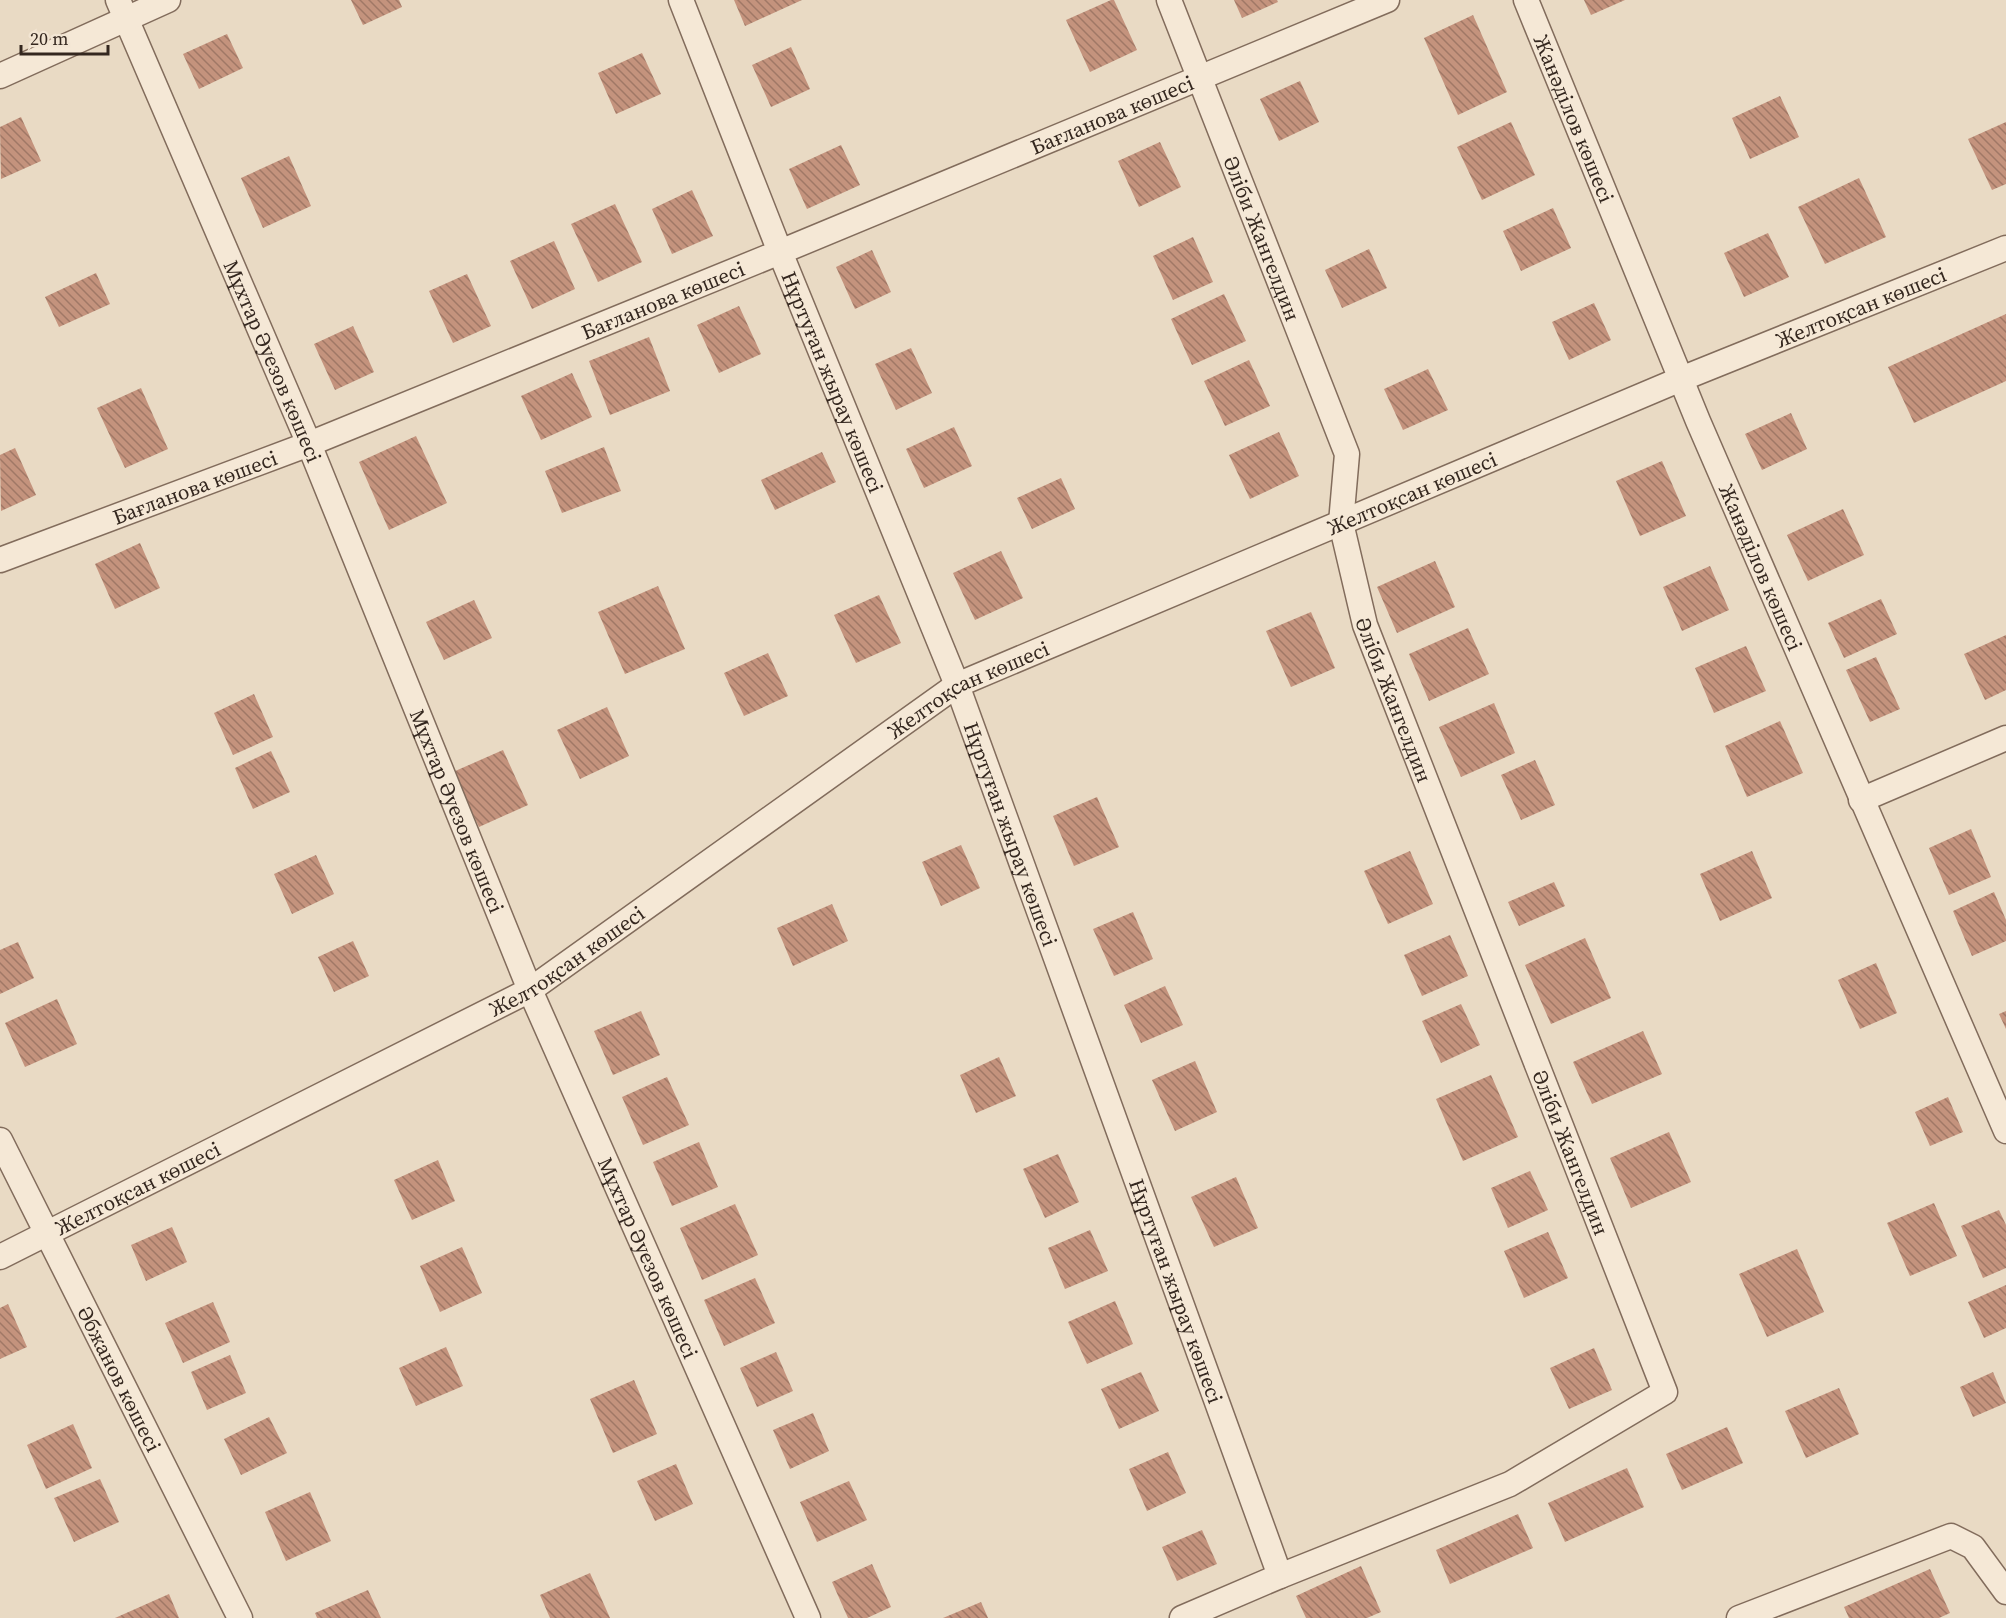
<svg xmlns="http://www.w3.org/2000/svg" width="2006" height="1618" viewBox="0 0 2006 1618" font-family="'Source Serif 4',serif">
  <style>
    .building { fill: url(#building-back-hatch) }
    .lines { fill: none; stroke-linecap: round; stroke-linejoin: round }
    .minor-casing { stroke: #826c5c; stroke-width: 27 }
    .minor { stroke: #f5e8d6; stroke-width: 24 }
    .labels { text-anchor: middle; dominant-baseline: central; stroke-width: 4.5; stroke-linejoin: round; paint-order: stroke }
    .street-label { font-size: 21px; fill: #34271f; stroke: #f2e5d3 }
  </style>
  <defs>
    <pattern id="building-back-hatch" width="6" height="6" patternUnits="userSpaceOnUse" patternTransform="scale(1.5)"><rect width="6" height="6" fill="#c4937d"/><path d="M-1 5l2 2M0 0l6 6M5-1l2 2" fill="none" stroke="#a07866"/></pattern>
  </defs>
  <rect width="100%" height="100%" fill="#e9dac4"/>
  <g class="building">
    <path d="M 351,0 L 399,0 L 402,7 L 363,25 Z"/>
    <path d="M 734,0 L 802,0 L 745,26 Z"/>
    <path d="M 1111,0 L 1114,0 L 1137,50 L 1090,72 L 1066,20 Z"/>
    <path d="M 1234,0 L 1277,0 L 1278,2 L 1242,18 Z"/>
    <path d="M 1584,0 L 1625,0 L 1591,15 Z"/>
    <path d="M 1473,15 L 1507,92 L 1458,115 L 1424,38 Z"/>
    <path d="M 227,34 L 243,68 L 199,89 L 183,54 Z"/>
    <path d="M 791,47 L 810,89 L 771,107 L 752,65 Z"/>
    <path d="M 642,53 L 661,94 L 616,114 L 598,73 Z"/>
    <path d="M 1300,81 L 1319,122 L 1279,141 L 1260,99 Z"/>
    <path d="M 1780,96 L 1799,137 L 1750,159 L 1732,118 Z"/>
    <path d="M 21,117 L 41,161 L 1,179 L 0,127 Z"/>
    <path d="M 1511,122 L 1535,175 L 1482,200 L 1457,147 Z"/>
    <path d="M 2006,122 L 2006,184 L 1992,190 L 1968,139 Z"/>
    <path d="M 1160,142 L 1181,187 L 1139,207 L 1118,161 Z"/>
    <path d="M 841,145 L 860,185 L 807,209 L 789,169 Z"/>
    <path d="M 289,156 L 311,206 L 263,228 L 241,178 Z"/>
    <path d="M 1859,178 L 1886,237 L 1825,264 L 1798,207 Z"/>
    <path d="M 692,190 L 713,236 L 672,254 L 652,209 Z"/>
    <path d="M 615,204 L 642,262 L 598,282 L 571,224 Z"/>
    <path d="M 1553,208 L 1571,248 L 1521,271 L 1503,231 Z"/>
    <path d="M 1768,233 L 1789,277 L 1744,297 L 1724,253 Z"/>
    <path d="M 1193,237 L 1213,282 L 1173,300 L 1153,256 Z"/>
    <path d="M 554,241 L 575,289 L 532,309 L 510,261 Z"/>
    <path d="M 1369,249 L 1387,288 L 1342,308 L 1325,270 Z"/>
    <path d="M 872,250 L 891,292 L 855,309 L 836,267 Z"/>
    <path d="M 96,273 L 110,304 L 59,327 L 45,297 Z"/>
    <path d="M 467,274 L 491,326 L 453,343 L 429,291 Z"/>
    <path d="M 1224,294 L 1246,341 L 1192,365 L 1171,319 Z"/>
    <path d="M 1594,303 L 1611,340 L 1569,360 L 1552,322 Z"/>
    <path d="M 739,306 L 761,354 L 719,373 L 697,325 Z"/>
    <path d="M 2006,314 L 2006,381 L 1914,423 L 1888,367 Z"/>
    <path d="M 353,326 L 374,372 L 335,390 L 314,344 Z"/>
    <path d="M 649,337 L 670,391 L 610,415 L 589,361 Z"/>
    <path d="M 911,348 L 932,393 L 896,410 L 875,364 Z"/>
    <path d="M 1249,360 L 1270,406 L 1225,426 L 1204,381 Z"/>
    <path d="M 1428,369 L 1448,410 L 1403,430 L 1384,389 Z"/>
    <path d="M 572,373 L 592,417 L 541,440 L 521,396 Z"/>
    <path d="M 141,388 L 168,449 L 125,468 L 97,408 Z"/>
    <path d="M 1791,413 L 1807,449 L 1762,470 L 1745,434 Z"/>
    <path d="M 954,427 L 972,466 L 924,488 L 906,449 Z"/>
    <path d="M 1279,432 L 1299,476 L 1250,499 L 1229,455 Z"/>
    <path d="M 416,436 L 447,503 L 389,530 L 359,462 Z"/>
    <path d="M 604,447 L 621,491 L 562,513 L 545,471 Z"/>
    <path d="M 15,448 L 36,495 L 1,511 L 0,455 Z"/>
    <path d="M 822,452 L 836,482 L 775,510 L 761,480 Z"/>
    <path d="M 1662,461 L 1686,516 L 1640,536 L 1616,481 Z"/>
    <path d="M 1061,478 L 1075,509 L 1032,529 L 1017,498 Z"/>
    <path d="M 1843,509 L 1864,555 L 1808,581 L 1787,535 Z"/>
    <path d="M 140,543 L 160,588 L 115,609 L 95,564 Z"/>
    <path d="M 1001,551 L 1023,598 L 975,620 L 953,573 Z"/>
    <path d="M 1435,561 L 1455,607 L 1397,633 L 1377,587 Z"/>
    <path d="M 1710,566 L 1729,610 L 1682,631 L 1663,587 Z"/>
    <path d="M 658,586 L 685,649 L 625,674 L 598,612 Z"/>
    <path d="M 879,595 L 901,643 L 856,663 L 834,615 Z"/>
    <path d="M 1881,599 L 1897,634 L 1844,658 L 1828,623 Z"/>
    <path d="M 474,600 L 492,638 L 444,660 L 426,622 Z"/>
    <path d="M 1311,612 L 1335,668 L 1291,687 L 1266,631 Z"/>
    <path d="M 1468,628 L 1489,674 L 1429,701 L 1409,654 Z"/>
    <path d="M 2006,635 L 2006,690 L 1985,700 L 1964,654 Z"/>
    <path d="M 1746,646 L 1766,691 L 1714,713 L 1695,668 Z"/>
    <path d="M 768,653 L 788,696 L 744,716 L 724,673 Z"/>
    <path d="M 1876,657 L 1900,709 L 1870,722 L 1846,670 Z"/>
    <path d="M 254,694 L 273,737 L 233,755 L 214,713 Z"/>
    <path d="M 1494,703 L 1515,753 L 1461,777 L 1439,727 Z"/>
    <path d="M 607,707 L 629,756 L 580,779 L 557,730 Z"/>
    <path d="M 1780,721 L 1803,773 L 1747,797 L 1725,746 Z"/>
    <path d="M 503,750 L 528,805 L 479,827 L 453,772 Z"/>
    <path d="M 271,751 L 290,792 L 253,809 L 235,768 Z"/>
    <path d="M 1535,760 L 1555,805 L 1521,820 L 1501,775 Z"/>
    <path d="M 1097,797 L 1119,847 L 1074,866 L 1053,816 Z"/>
    <path d="M 1971,829 L 1991,877 L 1949,895 L 1929,848 Z"/>
    <path d="M 961,845 L 980,888 L 941,906 L 922,862 Z"/>
    <path d="M 1410,851 L 1433,904 L 1388,924 L 1364,871 Z"/>
    <path d="M 1752,851 L 1772,898 L 1720,921 L 1700,874 Z"/>
    <path d="M 316,855 L 334,894 L 292,914 L 274,874 Z"/>
    <path d="M 1554,882 L 1565,906 L 1519,926 L 1508,902 Z"/>
    <path d="M 1994,892 L 2006,920 L 2006,941 L 1972,956 L 1953,911 Z"/>
    <path d="M 832,904 L 848,941 L 793,966 L 777,928 Z"/>
    <path d="M 1133,912 L 1153,959 L 1114,976 L 1093,929 Z"/>
    <path d="M 1450,935 L 1468,976 L 1422,996 L 1404,955 Z"/>
    <path d="M 1585,938 L 1611,998 L 1551,1024 L 1525,965 Z"/>
    <path d="M 353,941 L 369,976 L 334,992 L 318,957 Z"/>
    <path d="M 18,942 L 34,978 L 0,994 L 0,950 Z"/>
    <path d="M 1876,963 L 1897,1013 L 1860,1029 L 1838,980 Z"/>
    <path d="M 1165,986 L 1183,1025 L 1141,1043 L 1124,1005 Z"/>
    <path d="M 57,999 L 77,1044 L 25,1067 L 5,1023 Z"/>
    <path d="M 1461,1004 L 1480,1045 L 1441,1063 L 1422,1021 Z"/>
    <path d="M 641,1011 L 660,1055 L 613,1075 L 594,1031 Z"/>
    <path d="M 2006,1011 L 2006,1029 L 1999,1014 Z"/>
    <path d="M 1643,1031 L 1662,1074 L 1592,1104 L 1573,1062 Z"/>
    <path d="M 999,1057 L 1016,1096 L 976,1113 L 960,1075 Z"/>
    <path d="M 1195,1061 L 1217,1112 L 1175,1131 L 1152,1080 Z"/>
    <path d="M 1491,1075 L 1518,1137 L 1463,1161 L 1436,1099 Z"/>
    <path d="M 667,1077 L 689,1125 L 643,1145 L 622,1097 Z"/>
    <path d="M 1948,1097 L 1963,1132 L 1930,1146 L 1915,1112 Z"/>
    <path d="M 1669,1132 L 1691,1182 L 1631,1208 L 1610,1158 Z"/>
    <path d="M 699,1142 L 718,1187 L 672,1206 L 653,1162 Z"/>
    <path d="M 1058,1154 L 1079,1202 L 1045,1218 L 1023,1169 Z"/>
    <path d="M 438,1160 L 455,1201 L 412,1220 L 394,1180 Z"/>
    <path d="M 1530,1171 L 1548,1210 L 1508,1228 L 1491,1188 Z"/>
    <path d="M 1236,1177 L 1258,1228 L 1214,1247 L 1191,1197 Z"/>
    <path d="M 1934,1203 L 1957,1256 L 1910,1276 L 1887,1223 Z"/>
    <path d="M 735,1204 L 758,1255 L 702,1280 L 680,1228 Z"/>
    <path d="M 1999,1210 L 2006,1225 L 2006,1268 L 1983,1278 L 1961,1226 Z"/>
    <path d="M 172,1227 L 187,1262 L 146,1281 L 131,1245 Z"/>
    <path d="M 1090,1230 L 1108,1271 L 1065,1289 L 1048,1248 Z"/>
    <path d="M 1548,1232 L 1568,1278 L 1524,1298 L 1504,1251 Z"/>
    <path d="M 462,1247 L 482,1293 L 440,1312 L 420,1266 Z"/>
    <path d="M 1797,1249 L 1824,1312 L 1767,1337 L 1739,1274 Z"/>
    <path d="M 755,1278 L 775,1323 L 724,1346 L 704,1300 Z"/>
    <path d="M 2006,1285 L 2006,1328 L 1984,1338 L 1968,1302 Z"/>
    <path d="M 1115,1301 L 1133,1344 L 1087,1364 L 1068,1322 Z"/>
    <path d="M 213,1302 L 230,1342 L 183,1363 L 165,1323 Z"/>
    <path d="M 8,1304 L 27,1347 L 0,1359 L 0,1308 Z"/>
    <path d="M 446,1347 L 463,1386 L 416,1406 L 399,1368 Z"/>
    <path d="M 1594,1348 L 1612,1390 L 1569,1409 L 1550,1368 Z"/>
    <path d="M 776,1352 L 793,1391 L 757,1407 L 740,1368 Z"/>
    <path d="M 230,1355 L 246,1393 L 207,1410 L 191,1372 Z"/>
    <path d="M 1141,1372 L 1159,1411 L 1119,1429 L 1101,1389 Z"/>
    <path d="M 1993,1372 L 2006,1403 L 1973,1417 L 1960,1387 Z"/>
    <path d="M 634,1380 L 657,1434 L 613,1453 L 590,1399 Z"/>
    <path d="M 1839,1388 L 1859,1434 L 1806,1458 L 1785,1411 Z"/>
    <path d="M 813,1413 L 829,1451 L 790,1469 L 773,1430 Z"/>
    <path d="M 269,1417 L 287,1453 L 241,1475 L 224,1439 Z"/>
    <path d="M 73,1424 L 92,1468 L 46,1489 L 27,1445 Z"/>
    <path d="M 1727,1427 L 1743,1463 L 1682,1490 L 1666,1454 Z"/>
    <path d="M 1168,1452 L 1186,1493 L 1147,1511 L 1129,1469 Z"/>
    <path d="M 676,1464 L 693,1504 L 655,1521 L 637,1481 Z"/>
    <path d="M 1627,1468 L 1644,1507 L 1565,1542 L 1548,1503 Z"/>
    <path d="M 100,1479 L 119,1522 L 74,1542 L 54,1498 Z"/>
    <path d="M 849,1481 L 867,1520 L 817,1542 L 800,1502 Z"/>
    <path d="M 310,1492 L 331,1541 L 286,1561 L 265,1512 Z"/>
    <path d="M 1518,1514 L 1533,1548 L 1450,1584 L 1436,1550 Z"/>
    <path d="M 1202,1530 L 1217,1564 L 1177,1581 L 1162,1547 Z"/>
    <path d="M 872,1564 L 891,1607 L 867,1618 L 848,1618 L 832,1582 Z"/>
    <path d="M 1361,1566 L 1381,1612 L 1367,1618 L 1306,1618 L 1296,1596 Z"/>
    <path d="M 1930,1569 L 1950,1613 L 1939,1618 L 1849,1618 L 1844,1607 Z"/>
    <path d="M 590,1573 L 610,1618 L 550,1618 L 540,1595 Z"/>
    <path d="M 368,1590 L 381,1618 L 317,1618 L 315,1613 Z"/>
    <path d="M 169,1594 L 179,1618 L 115,1618 Z"/>
    <path d="M 981,1602 L 988,1618 L 943,1618 Z"/>
  </g>
  <g class="lines">
    <defs>
      <g id="minor">
        <path id="s1" d="M 118,0 L 309,444 L 530,990 L 808,1618"/>
        <path id="s2" d="M 681,0 L 780,252 L 957,685 L 1280,1576"/>
        <path id="s3" d="M 1169,0 L 1347,454 L 1341,523 L 1365,625 L 1665,1392 L 1510,1484 L 1280,1576 L 1182,1618"/>
        <path id="s4" d="M 1526,0 L 1698,421 L 2006,1131"/>
        <path d="M 0,76 L 168,0"/>
        <path id="s5" d="M 0,560 L 309,444 L 780,252 L 1387,0"/>
        <path d="M 1861,800 L 2006,738"/>
        <path id="s6" d="M 0,1140 L 240,1618"/>
        <path id="s7" d="M 0,1257 L 530,990 L 957,685 L 1681,379 L 2006,248"/>
        <path d="M 1739,1618 L 1951,1536 L 1973,1547 L 2006,1592"/>
      </g>
    </defs>
    <use href="#minor" class="minor-casing"/>
    <use href="#minor" class="minor"/>
  </g>
  <g class="labels">
    <g class="street-label">
      <text stroke="none"><textPath href="#s5" startOffset="1198">Бағланова көшесі</textPath></text>
      <text stroke="none"><textPath href="#s4" startOffset="128">Жанәділов көшесі</textPath></text>
      <text stroke="none"><textPath href="#s3" startOffset="256">Әліби Жангелдин</textPath></text>
      <text stroke="none"><textPath href="#s5" startOffset="712">Бағланова көшесі</textPath></text>
      <text stroke="none"><textPath href="#s7" startOffset="2098">Желтоқсан көшесі</textPath></text>
      <text stroke="none"><textPath href="#s1" startOffset="393">Мұхтар Әуезов көшесі</textPath></text>
      <text stroke="none"><textPath href="#s2" startOffset="411">Нұртуған жырау көшесі</textPath></text>
      <text stroke="none"><textPath href="#s5" startOffset="208">Бағланова көшесі</textPath></text>
      <text stroke="none"><textPath href="#s7" startOffset="1612">Желтоқсан көшесі</textPath></text>
      <text stroke="none"><textPath href="#s4" startOffset="614">Жанәділов көшесі</textPath></text>
      <text stroke="none"><textPath href="#s7" startOffset="1126">Желтоқсан көшесі</textPath></text>
      <text stroke="none"><textPath href="#s3" startOffset="742">Әліби Жангелдин</textPath></text>
      <text stroke="none"><textPath href="#s1" startOffset="879">Мұхтар Әуезов көшесі</textPath></text>
      <text stroke="none"><textPath href="#s2" startOffset="897">Нұртуған жырау көшесі</textPath></text>
      <text stroke="none"><textPath href="#s7" startOffset="640">Желтоқсан көшесі</textPath></text>
      <text stroke="none"><textPath href="#s3" startOffset="1228">Әліби Жангелдин</textPath></text>
      <text stroke="none"><textPath href="#s7" startOffset="154">Желтоқсан көшесі</textPath></text>
      <text stroke="none"><textPath href="#s1" startOffset="1365">Мұхтар Әуезов көшесі</textPath></text>
      <text stroke="none"><textPath href="#s2" startOffset="1383">Нұртуған жырау көшесі</textPath></text>
      <text stroke="none"><textPath href="#s6" startOffset="267">Әбжанов көшесі</textPath></text>
    </g>
  </g>
  <path d="M21 45v9h87v-9" fill="none" stroke="#34271f" stroke-width="3"/>
  <text x="30" y="45" font-size="18" fill="#34271f" stroke="#f2e5d3" stroke-width="4.5" paint-order="stroke">20 m</text>
</svg>
